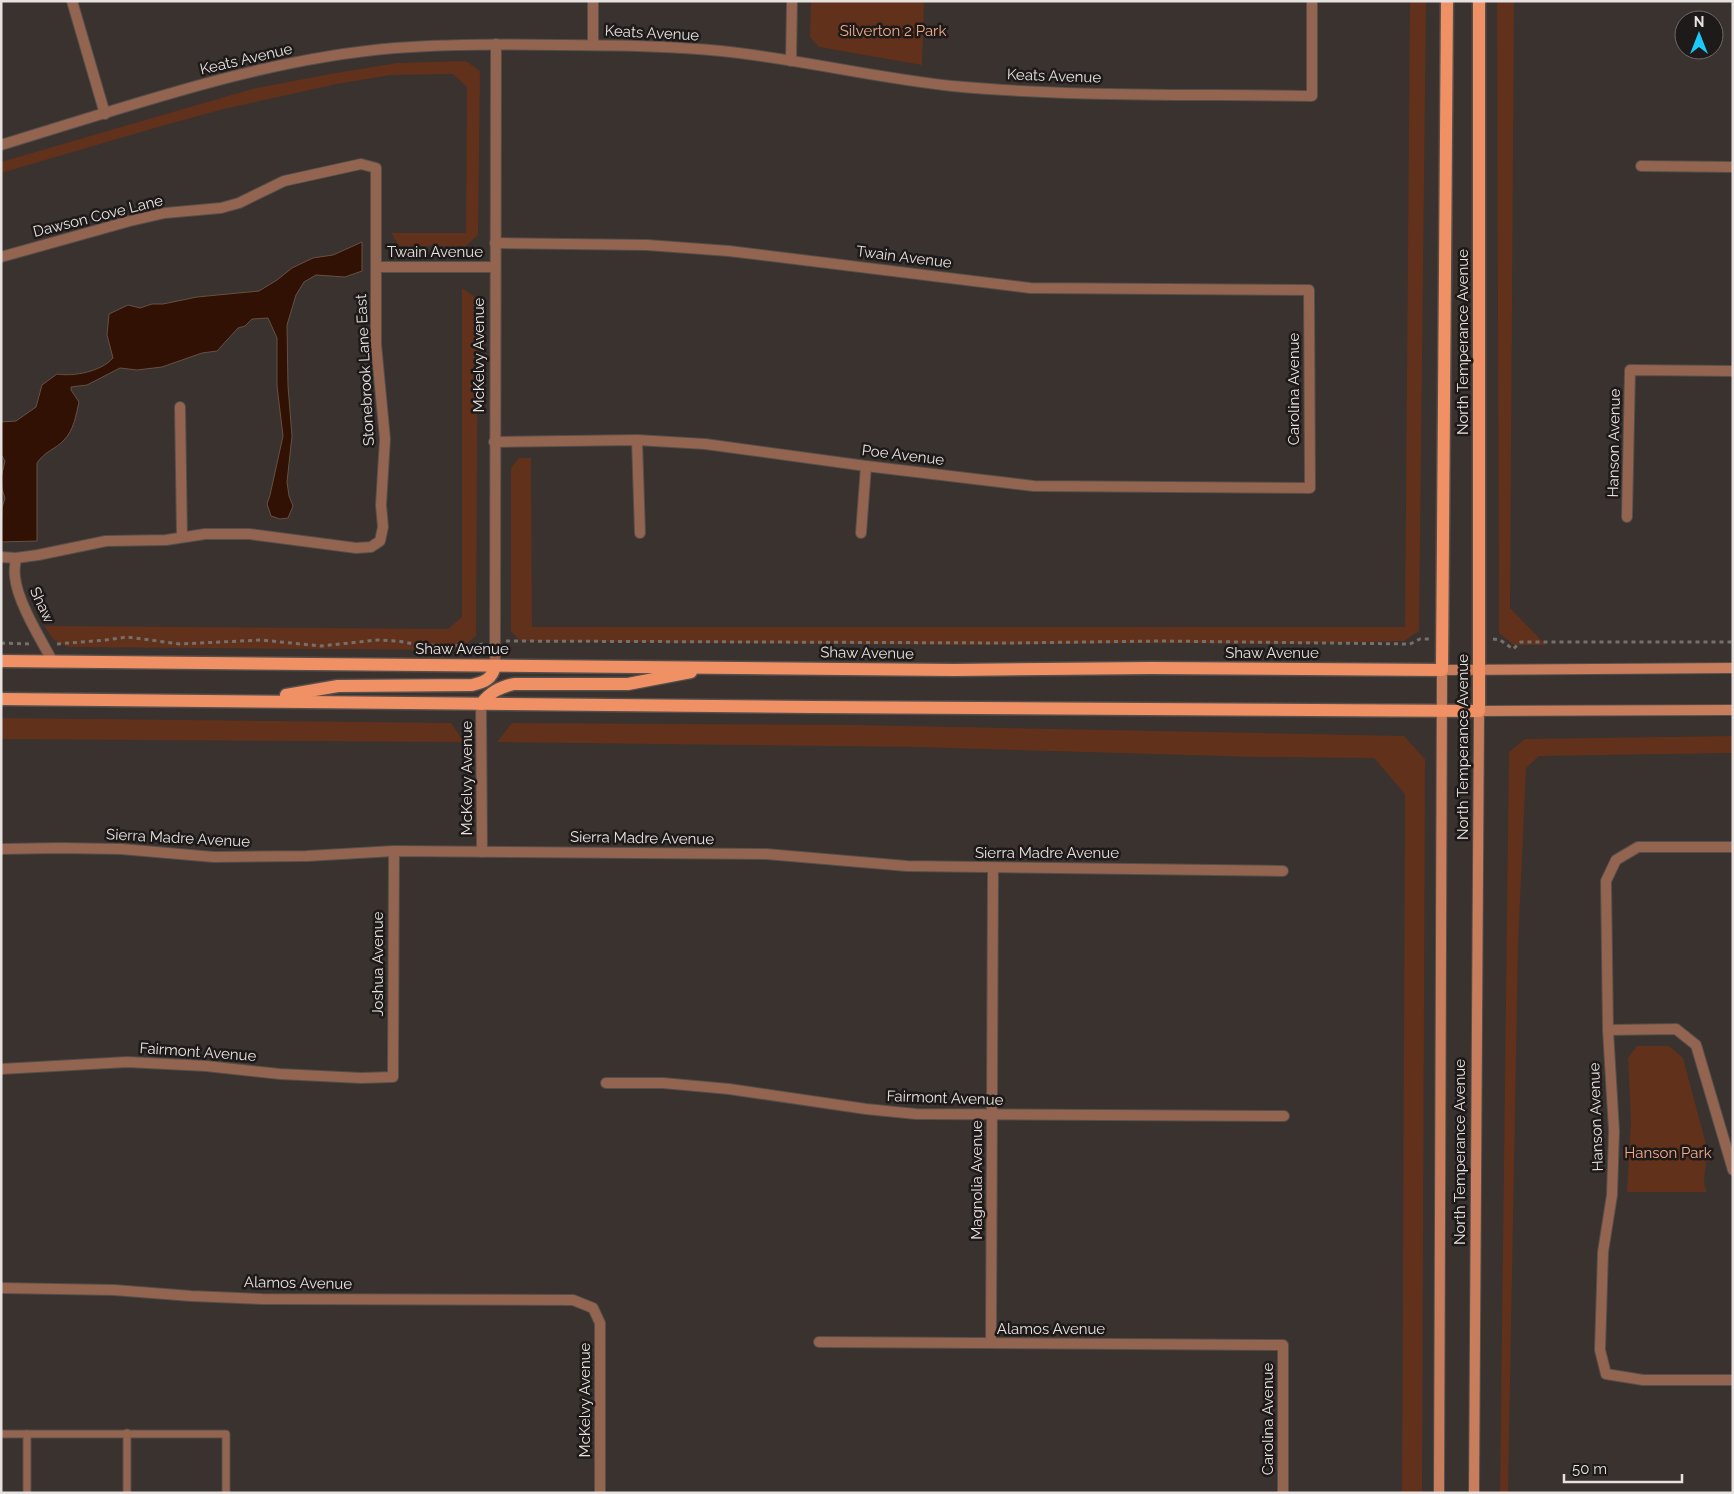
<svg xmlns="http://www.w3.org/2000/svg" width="1734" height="1494" viewBox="0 0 1734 1494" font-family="Raleway,sans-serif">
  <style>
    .green { fill: #61311b }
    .water { fill: #301103; stroke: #675045 }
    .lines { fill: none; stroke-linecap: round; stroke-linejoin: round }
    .service-casing { stroke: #554e4a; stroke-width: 9 }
    .minor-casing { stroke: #554e4a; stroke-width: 12 }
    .secondary-casing { stroke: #554e4a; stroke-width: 12 }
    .primary-casing { stroke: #554e4a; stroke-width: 15 }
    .path { stroke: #76706c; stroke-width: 3; stroke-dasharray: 4 4; stroke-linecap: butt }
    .service { stroke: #93644f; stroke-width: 7 }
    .minor { stroke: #93644f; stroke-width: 10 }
    .secondary { stroke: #c87e5c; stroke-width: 10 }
    .primary { stroke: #f09165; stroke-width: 12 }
    .labels { text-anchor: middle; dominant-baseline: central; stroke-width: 5; stroke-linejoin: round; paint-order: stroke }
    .park-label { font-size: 15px; fill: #f4ab89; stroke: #1e1a19 }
    .street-label { font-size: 15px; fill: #e7e2e0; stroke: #1e1a19 }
  </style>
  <rect width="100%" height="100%" fill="#39322e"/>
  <g class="green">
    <path d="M 811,1 L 924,1 L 922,65 L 819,47 L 810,37 Z"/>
    <path d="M 1410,1 L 1426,1 L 1419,631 L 1404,641 L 1276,644 L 1158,643 L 961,645 L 520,641 L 511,631 L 511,468 L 519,458 L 531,458 L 532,627 L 1405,627 Z"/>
    <path d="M 1497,1 L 1514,1 L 1510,608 L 1546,645 L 1514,645 L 1499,633 Z"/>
    <path d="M 466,61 L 480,71 L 478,235 L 466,246 L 399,246 L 391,233 L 466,233 L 467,87 L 453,74 L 391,75 L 337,84 L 224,109 L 165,125 L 1,173 L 1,162 L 252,89 L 330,74 L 397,63 Z"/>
    <path d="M 462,288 L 478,299 L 476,636 L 459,650 L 68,647 L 54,640 L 44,626 L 448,629 L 462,617 Z"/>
    <path d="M 1,718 L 451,723 L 464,742 L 1,739 Z"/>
    <path d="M 512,723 L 858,725 L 1404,736 L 1425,759 L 1422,1493 L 1402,1493 L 1405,794 L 1374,758 L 1257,757 L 917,747 L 497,742 Z"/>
    <path d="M 1733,736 L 1733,753 L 1539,756 L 1526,768 L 1518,946 L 1508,1493 L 1500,1493 L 1509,752 L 1525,739 Z"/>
    <path d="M 1637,1046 L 1669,1046 L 1683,1058 L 1707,1148 C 1709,1161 1700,1181 1707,1192 L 1627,1192 L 1631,1121 L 1628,1058 Z"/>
  </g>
  <path class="water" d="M 362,242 L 362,271 L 345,277 L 316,275 L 304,282 L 296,295 L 287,325 L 288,386 L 292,436 L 287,482 L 289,496 L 293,506 L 288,518 L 280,519 L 271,516 L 267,504 L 270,495 L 283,436 L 277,386 L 277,338 L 268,318 L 252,319 L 245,326 L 238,328 L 217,351 L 202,353 L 162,367 L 137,370 L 120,368 L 87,385 L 71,387 L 71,390 L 79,402 C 76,415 74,430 64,440 C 56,449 45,451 37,463 L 37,541 L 1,542 L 2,508 L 5,498 L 2,489 L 1,478 L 5,461 L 1,454 L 1,422 L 16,421 L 36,407 L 42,385 L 57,374 C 74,377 102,371 113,358 L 107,335 L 109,314 L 128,305 L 140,308 L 152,304 L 163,304 L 197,297 L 259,291 L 277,280 L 292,268 L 313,258 L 333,255 Z"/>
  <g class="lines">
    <defs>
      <g id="service">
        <path d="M 127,1433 L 127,1493"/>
        <path d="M 1,1434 L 226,1434 L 226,1493"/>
        <path d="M 27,1493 L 27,1434"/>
      </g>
      <g id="minor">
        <path d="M 72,1 L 105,114"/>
        <path d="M 593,45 L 593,1"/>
        <path d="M 791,61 L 792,1"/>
        <path d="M 1,145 C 130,106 261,59 395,48 C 451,44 506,44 562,45 C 615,45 668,46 721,51 C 799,59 875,78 952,86 C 1071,97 1192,94 1312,96 L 1312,1"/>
        <path d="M 1641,166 L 1733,167"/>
        <path d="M 1,257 L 130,221 L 165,213 L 221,208 L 239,203 L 284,181 L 361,164 L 376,168 L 376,344 L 385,439 L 381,505 L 383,527 L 380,541 L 371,547 L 356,548 L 249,534 L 205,534 L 166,540 L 106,541 L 38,555 L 16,558 L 1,557"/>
        <path d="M 376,267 L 495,267"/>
        <path d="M 180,407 L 182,537"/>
        <path d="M 637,440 L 640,533"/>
        <path d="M 494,442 L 637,440 L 705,444 L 866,466 L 1034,486 L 1310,488 L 1309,290 L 1030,288 L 729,251 L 647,245 L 495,243"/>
        <path d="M 1627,517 L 1630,370 L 1733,371"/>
        <path d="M 861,533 L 866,466"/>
        <path d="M 16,558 C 15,564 14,571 15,577 C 17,601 41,640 53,662"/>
        <path d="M 495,666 L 496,44"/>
        <path d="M 481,704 L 482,852"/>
        <path d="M 1733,847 L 1638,847 L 1616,860 L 1606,881 L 1608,1030 L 1614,1131 L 1612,1195 L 1603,1252 L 1600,1350 L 1606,1374 L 1643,1380 L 1733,1380"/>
        <path d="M 1,849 L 59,848 L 121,849 L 214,857 L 307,856 L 394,851 L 766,854 L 907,866 L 1283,871"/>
        <path d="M 1608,1030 L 1676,1029 L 1696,1045 L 1733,1170"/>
        <path d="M 1,1069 L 127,1062 L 206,1066 L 280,1074 L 361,1078 L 393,1077 L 394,851"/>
        <path d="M 606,1083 L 663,1083 L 729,1089 L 866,1109 L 916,1114 L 1284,1116"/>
        <path d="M 1,1288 L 114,1290 L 191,1296 L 262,1299 L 573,1300 L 593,1308 L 600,1323 L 600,1493"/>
        <path d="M 819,1342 L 1283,1345 L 1283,1493"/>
        <path d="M 991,1343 L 993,868"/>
      </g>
      <g id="secondary">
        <path d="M 1439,1493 L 1442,670 L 1733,668"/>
        <path d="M 1474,1493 L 1479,711 L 1733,710"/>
      </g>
      <g id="primary">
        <path d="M 1,661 L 954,670 L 1151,668 L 1442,670 L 1447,1"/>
        <path d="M 286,695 L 338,686 L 472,685 C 485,682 492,679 495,666"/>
        <path d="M 1,699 L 812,707 L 1479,711 L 1479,1"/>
        <path d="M 481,704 C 490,692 500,687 514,684 L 628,684 L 691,672"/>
      </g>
    </defs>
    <use href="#service" class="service-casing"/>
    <use href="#minor" class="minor-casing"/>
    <use href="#secondary" class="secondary-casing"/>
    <use href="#primary" class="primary-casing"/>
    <g class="path">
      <path d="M 1493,639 L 1500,640 L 1513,649 L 1521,642 L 1733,642"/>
      <path d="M 506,641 L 1010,643 L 1160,641 L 1410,644 L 1420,639 L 1429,639"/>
      <path d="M 1,643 L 31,644"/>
      <path d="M 57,644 L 106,640 L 127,637 L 180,644 L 261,640 L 321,646 L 377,640 L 398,641 L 419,645 L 472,646 L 483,644"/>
    </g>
    <use href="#service" class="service"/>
    <use href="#minor" class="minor"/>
    <use href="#secondary" class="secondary"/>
    <use href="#primary" class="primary"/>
  </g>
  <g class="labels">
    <g class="park-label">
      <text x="893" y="31">Silverton 2 Park</text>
      <text x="1668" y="1153">Hanson Park</text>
    </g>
    <g class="street-label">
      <text transform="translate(652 33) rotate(3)">Keats Avenue</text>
      <text transform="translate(246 59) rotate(-13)">Keats Avenue</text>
      <text transform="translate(1054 76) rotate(2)">Keats Avenue</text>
      <text transform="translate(98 216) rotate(-14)">Dawson Cove Lane</text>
      <text x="435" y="252">Twain Avenue</text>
      <text transform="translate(904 257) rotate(7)">Twain Avenue</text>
      <text transform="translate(1463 342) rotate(-90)">North Temperance Avenue</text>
      <text transform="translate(479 355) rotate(-90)">McKelvy Avenue</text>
      <text transform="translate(365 370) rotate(-93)">Stonebrook Lane East</text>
      <text transform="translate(1294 389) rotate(-90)">Carolina Avenue</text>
      <text transform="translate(1614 443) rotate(-89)">Hanson Avenue</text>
      <text transform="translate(903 455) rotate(7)">Poe Avenue</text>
      <text transform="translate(42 605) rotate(65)">Shaw</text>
      <text x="462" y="649">Shaw Avenue</text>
      <text transform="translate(867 653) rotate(1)">Shaw Avenue</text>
      <text x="1272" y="653">Shaw Avenue</text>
      <text transform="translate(1463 747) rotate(-90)">North Temperance Avenue</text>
      <text transform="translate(467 778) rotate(-90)">McKelvy Avenue</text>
      <text transform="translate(178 838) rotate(3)">Sierra Madre Avenue</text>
      <text transform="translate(642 838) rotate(1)">Sierra Madre Avenue</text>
      <text x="1047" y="853">Sierra Madre Avenue</text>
      <text transform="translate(378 964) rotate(-90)">Joshua Avenue</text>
      <text transform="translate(198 1052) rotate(4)">Fairmont Avenue</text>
      <text transform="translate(945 1098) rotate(2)">Fairmont Avenue</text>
      <text transform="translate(1596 1117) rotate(-92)">Hanson Avenue</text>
      <text transform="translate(1460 1152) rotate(-90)">North Temperance Avenue</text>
      <text transform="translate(977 1180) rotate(-90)">Magnolia Avenue</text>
      <text transform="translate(298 1283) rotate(1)">Alamos Avenue</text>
      <text x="1051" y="1329">Alamos Avenue</text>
      <text transform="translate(585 1400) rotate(-90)">McKelvy Avenue</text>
      <text transform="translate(1268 1419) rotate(-90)">Carolina Avenue</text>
    </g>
  </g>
  <rect width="1734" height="1494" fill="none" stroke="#e7e2e0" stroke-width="5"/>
  <g transform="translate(1699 35)"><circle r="24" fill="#1e1a19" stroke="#6e6a69"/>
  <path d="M0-4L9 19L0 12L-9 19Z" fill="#1cc9fc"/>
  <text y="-8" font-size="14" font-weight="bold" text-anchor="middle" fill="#e7e2e0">N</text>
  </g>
  <path d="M1564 1474v8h118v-8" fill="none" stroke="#e7e2e0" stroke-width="2.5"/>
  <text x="1572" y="1474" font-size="15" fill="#e7e2e0" stroke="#1e1a19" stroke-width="4" paint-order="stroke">50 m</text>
</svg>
